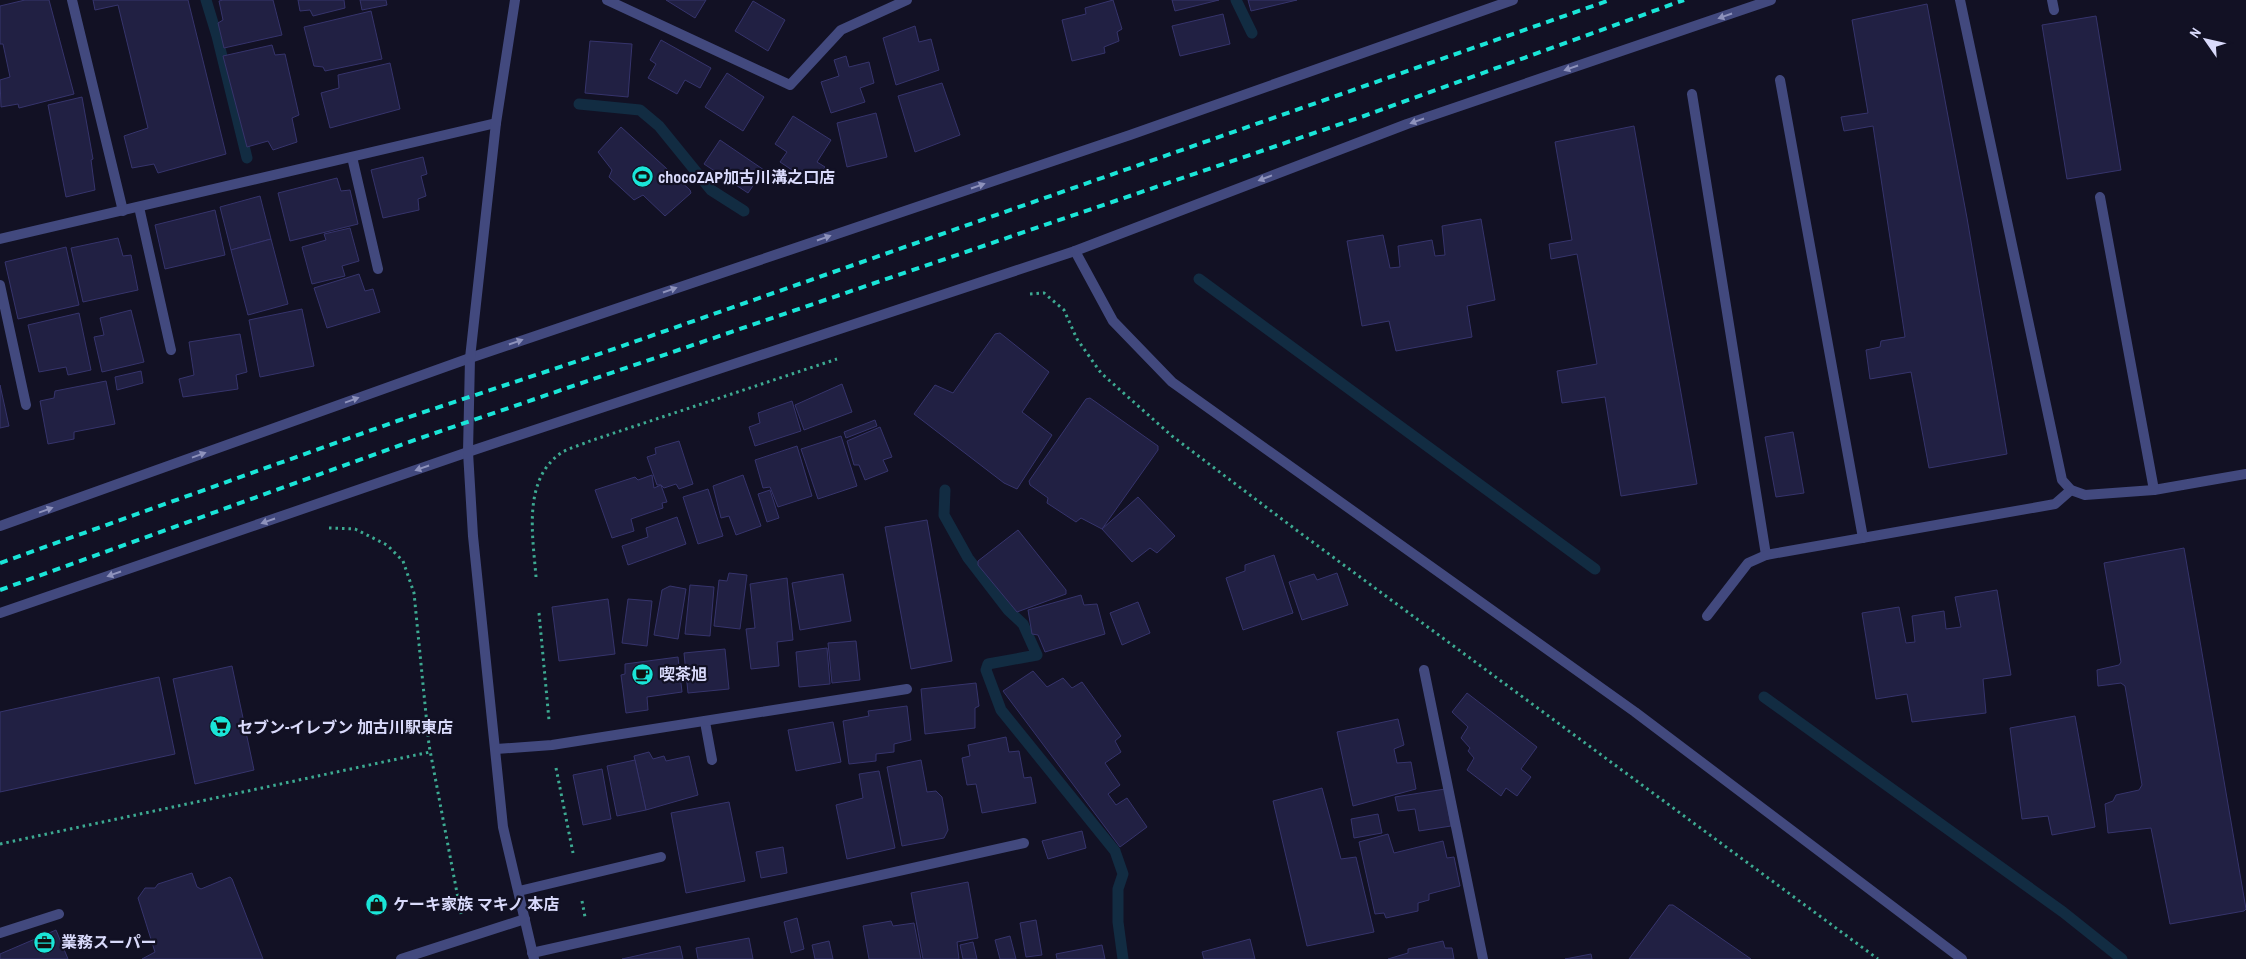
<svg xmlns="http://www.w3.org/2000/svg" width="2246" height="959" viewBox="0 0 2246 959" font-family="'Archivo Narrow','Noto Sans JP',sans-serif">
  <style>
    .lines { fill: none; stroke-linecap: round; stroke-linejoin: round }
    .stream { stroke: #122c42; stroke-width: 11 }
    .building { fill: #212043; stroke: #36346c }
    .path { stroke: #3daa92; stroke-width: 3; stroke-dasharray: 2.5 4; stroke-linecap: butt }
    .service { stroke: #42497e; stroke-width: 10 }
    .minor { stroke: #42497e; stroke-width: 10 }
    .tertiary { stroke: #42497e; stroke-width: 10 }
    .rail { stroke: #1ae5d8; stroke-width: 4; stroke-dasharray: 8 6; stroke-linecap: butt }
    .oneway { fill: #8e92bc }
    .labels { text-anchor: middle; dominant-baseline: central; stroke-width: 4.5; stroke-linejoin: round; paint-order: stroke }
    .poi-label { font-size: 16px; font-weight: bold; fill: #d9dafb; stroke: #121124; text-anchor: start }
  </style>
  <rect width="100%" height="100%" fill="#121124"/>
  <g class="lines">
    <g class="stream">
      <path d="M 206,0 L 217,36 L 247,158"/>
      <path d="M 1236,0 L 1252,33"/>
      <path d="M 579,104 L 640,110 L 659,126 L 711,190 L 744,211"/>
      <path d="M 1199,279 L 1595,569"/>
      <path d="M 945,490 L 944,515 L 968,558 L 1008,610 L 1023,624 L 1037,655 L 988,664 L 986,670 L 1001,710 L 1115,851 L 1123,874 L 1118,889 L 1118,922 L 1123,959"/>
      <path d="M 1764,697 L 2063,912 L 2122,959"/>
    </g>
  </g>
  <g class="building">
    <path d="M 25,0 L 49,0 L 74,94 L 19,108 L 18,104 L 1,107 L 0,80 L 10,77 L 3,44 L 0,44 L 0,6 Z"/>
    <path d="M 93,0 L 188,0 L 226,154 L 158,173 L 154,164 L 132,168 L 124,136 L 148,128 L 118,5 L 95,10 Z"/>
    <path d="M 223,0 L 273,0 L 282,35 L 224,48 L 218,23 L 223,20 L 219,1 Z"/>
    <path d="M 298,0 L 344,0 L 345,8 L 313,16 L 310,10 L 300,11 Z"/>
    <path d="M 360,0 L 386,0 L 387,5 L 362,10 Z"/>
    <path d="M 666,0 L 706,0 L 695,18 Z"/>
    <path d="M 1113,0 L 1122,29 L 1117,32 L 1119,41 L 1104,47 L 1105,53 L 1072,61 L 1062,20 L 1086,14 L 1085,8 Z"/>
    <path d="M 1172,0 L 1219,0 L 1175,11 Z"/>
    <path d="M 1248,0 L 1297,0 L 1251,11 Z"/>
    <path d="M 753,1 L 785,20 L 768,51 L 735,31 Z"/>
    <path d="M 1927,4 L 1967,218 L 2007,454 L 1929,468 L 1911,372 L 1870,379 L 1866,350 L 1880,347 L 1881,341 L 1905,337 L 1873,126 L 1844,131 L 1841,117 L 1868,113 L 1852,20 Z"/>
    <path d="M 371,11 L 382,59 L 325,71 L 323,67 L 314,66 L 304,27 Z"/>
    <path d="M 1223,14 L 1230,44 L 1180,56 L 1172,26 Z"/>
    <path d="M 2096,16 L 2121,170 L 2067,179 L 2042,25 Z"/>
    <path d="M 915,26 L 919,42 L 931,39 L 939,70 L 896,85 L 883,38 Z"/>
    <path d="M 661,40 L 711,68 L 700,88 L 685,80 L 677,94 L 648,78 L 656,64 L 650,60 Z"/>
    <path d="M 590,41 L 632,44 L 628,97 L 585,93 Z"/>
    <path d="M 272,45 L 275,55 L 285,54 L 299,115 L 292,118 L 297,142 L 273,150 L 268,141 L 247,147 L 223,56 Z"/>
    <path d="M 846,56 L 849,67 L 869,62 L 874,83 L 860,88 L 865,102 L 831,113 L 821,82 L 839,76 L 834,60 Z"/>
    <path d="M 390,63 L 400,109 L 330,128 L 321,93 L 339,88 L 338,75 Z"/>
    <path d="M 727,73 L 764,97 L 743,131 L 705,107 Z"/>
    <path d="M 942,83 L 960,135 L 915,152 L 898,96 Z"/>
    <path d="M 82,97 L 93,159 L 91,160 L 95,190 L 66,197 L 48,105 Z"/>
    <path d="M 876,113 L 887,157 L 847,167 L 837,123 Z"/>
    <path d="M 793,116 L 831,140 L 817,162 L 825,167 L 813,184 L 780,162 L 787,152 L 775,144 Z"/>
    <path d="M 1634,126 L 1697,484 L 1621,496 L 1605,397 L 1562,403 L 1557,371 L 1597,364 L 1577,254 L 1551,259 L 1549,244 L 1572,240 L 1555,142 Z"/>
    <path d="M 621,127 L 690,190 L 691,193 L 665,216 L 643,195 L 634,200 L 609,177 L 612,170 L 598,152 Z"/>
    <path d="M 720,140 L 764,170 L 748,193 L 704,164 Z"/>
    <path d="M 423,157 L 427,174 L 421,176 L 426,196 L 418,199 L 419,210 L 383,218 L 371,170 Z"/>
    <path d="M 337,178 L 341,191 L 350,190 L 358,224 L 290,241 L 278,193 Z"/>
    <path d="M 260,196 L 271,239 L 231,250 L 220,207 Z"/>
    <path d="M 215,210 L 225,255 L 165,269 L 155,225 Z"/>
    <path d="M 1481,219 L 1495,300 L 1467,306 L 1472,337 L 1396,351 L 1389,321 L 1362,326 L 1347,241 L 1383,235 L 1390,268 L 1400,267 L 1398,246 L 1432,240 L 1435,256 L 1445,255 L 1442,226 Z"/>
    <path d="M 350,228 L 359,261 L 342,266 L 345,276 L 312,284 L 302,247 L 326,240 L 324,234 Z"/>
    <path d="M 118,238 L 123,256 L 131,255 L 138,290 L 83,302 L 71,248 Z"/>
    <path d="M 271,239 L 288,304 L 248,315 L 231,250 Z"/>
    <path d="M 66,247 L 79,305 L 18,319 L 5,262 Z"/>
    <path d="M 359,274 L 365,291 L 373,289 L 380,312 L 327,328 L 314,288 Z"/>
    <path d="M 302,309 L 314,366 L 260,377 L 249,320 Z"/>
    <path d="M 131,310 L 144,362 L 102,372 L 94,337 L 104,335 L 100,318 Z"/>
    <path d="M 79,313 L 91,370 L 68,375 L 66,367 L 39,372 L 28,325 Z"/>
    <path d="M 1000,333 L 1049,372 L 1022,412 L 1052,435 L 1017,489 L 1004,483 L 914,414 L 935,385 L 953,393 L 995,334 Z"/>
    <path d="M 240,334 L 247,372 L 236,375 L 238,389 L 183,397 L 179,379 L 194,375 L 189,342 Z"/>
    <path d="M 141,371 L 143,383 L 117,390 L 115,377 Z"/>
    <path d="M 106,381 L 115,424 L 74,432 L 74,439 L 48,444 L 40,401 L 54,398 L 55,391 Z"/>
    <path d="M 842,384 L 852,412 L 804,430 L 795,405 Z"/>
    <path d="M 0,385 L 9,426 L 0,428 Z"/>
    <path d="M 1090,398 L 1158,446 L 1158,450 L 1102,529 L 1081,518 L 1076,522 L 1047,503 L 1048,498 L 1030,485 L 1029,481 L 1086,399 Z"/>
    <path d="M 792,401 L 801,431 L 755,446 L 749,427 L 760,423 L 758,413 Z"/>
    <path d="M 875,420 L 877,426 L 846,438 L 844,432 Z"/>
    <path d="M 880,427 L 892,457 L 883,460 L 888,471 L 865,480 L 859,465 L 854,465 L 847,441 Z"/>
    <path d="M 1793,432 L 1804,493 L 1776,497 L 1765,437 Z"/>
    <path d="M 841,436 L 857,486 L 818,499 L 801,449 Z"/>
    <path d="M 679,441 L 693,484 L 679,489 L 676,484 L 664,488 L 661,485 L 657,485 L 647,457 L 656,454 L 655,448 Z"/>
    <path d="M 797,446 L 812,496 L 778,507 L 770,487 L 763,488 L 755,460 Z"/>
    <path d="M 652,475 L 654,488 L 661,485 L 667,502 L 662,503 L 663,508 L 631,519 L 634,531 L 612,538 L 595,490 L 635,477 L 638,480 Z"/>
    <path d="M 743,475 L 761,526 L 736,535 L 729,516 L 721,518 L 713,486 Z"/>
    <path d="M 708,489 L 723,536 L 698,544 L 683,497 Z"/>
    <path d="M 770,490 L 779,518 L 767,522 L 758,494 Z"/>
    <path d="M 1138,497 L 1175,536 L 1157,553 L 1150,548 L 1132,562 L 1102,529 Z"/>
    <path d="M 677,517 L 686,544 L 628,565 L 622,546 L 648,537 L 646,528 Z"/>
    <path d="M 927,520 L 952,661 L 911,669 L 885,527 Z"/>
    <path d="M 1018,530 L 1066,590 L 1066,594 L 1017,612 L 978,565 L 978,561 Z"/>
    <path d="M 2184,548 L 2246,909 L 2244,911 L 2170,924 L 2151,828 L 2108,833 L 2105,804 L 2113,801 L 2116,795 L 2139,790 L 2142,785 L 2125,686 L 2121,683 L 2098,686 L 2097,670 L 2119,665 L 2121,662 L 2104,563 Z"/>
    <path d="M 1274,555 L 1293,613 L 1243,630 L 1226,578 L 1245,571 L 1245,565 Z"/>
    <path d="M 729,573 L 747,575 L 740,629 L 714,626 L 719,580 L 727,581 Z"/>
    <path d="M 1337,573 L 1348,605 L 1302,620 L 1289,582 L 1314,574 L 1317,580 Z"/>
    <path d="M 843,574 L 851,621 L 800,630 L 792,583 Z"/>
    <path d="M 787,578 L 793,640 L 777,642 L 779,666 L 751,669 L 746,629 L 755,628 L 750,584 Z"/>
    <path d="M 690,585 L 714,587 L 710,636 L 685,634 Z"/>
    <path d="M 670,586 L 686,589 L 678,639 L 654,635 L 662,590 Z"/>
    <path d="M 1997,590 L 2011,675 L 1983,679 L 1986,713 L 1912,722 L 1907,694 L 1876,699 L 1862,613 L 1899,607 L 1906,643 L 1915,642 L 1912,616 L 1944,611 L 1946,629 L 1961,627 L 1955,597 Z"/>
    <path d="M 1081,595 L 1084,605 L 1097,604 L 1105,634 L 1045,652 L 1038,635 L 1032,634 L 1028,610 Z"/>
    <path d="M 608,599 L 615,654 L 559,661 L 552,607 Z"/>
    <path d="M 628,599 L 652,601 L 647,646 L 622,643 Z"/>
    <path d="M 1138,602 L 1150,633 L 1122,645 L 1110,613 Z"/>
    <path d="M 856,641 L 860,680 L 832,683 L 828,643 Z"/>
    <path d="M 827,648 L 830,684 L 799,687 L 796,652 Z"/>
    <path d="M 725,649 L 729,689 L 688,693 L 684,653 Z"/>
    <path d="M 678,657 L 682,692 L 647,697 L 648,710 L 626,713 L 621,675 L 625,674 L 625,664 Z"/>
    <path d="M 232,666 L 254,770 L 195,784 L 173,679 Z"/>
    <path d="M 1033,671 L 1047,687 L 1063,678 L 1072,688 L 1082,682 L 1121,736 L 1115,741 L 1121,752 L 1105,763 L 1120,785 L 1108,794 L 1116,805 L 1127,798 L 1147,827 L 1120,847 L 1003,691 Z"/>
    <path d="M 159,677 L 175,754 L 0,792 L 0,712 Z"/>
    <path d="M 976,683 L 979,706 L 975,708 L 975,728 L 925,734 L 921,689 Z"/>
    <path d="M 1467,693 L 1537,747 L 1521,769 L 1531,777 L 1517,796 L 1506,788 L 1501,796 L 1467,770 L 1474,758 L 1468,751 L 1470,748 L 1461,738 L 1468,727 L 1452,712 Z"/>
    <path d="M 907,706 L 911,740 L 894,744 L 894,752 L 876,754 L 876,761 L 849,764 L 843,721 L 869,716 L 868,711 Z"/>
    <path d="M 2075,716 L 2095,827 L 2052,835 L 2048,816 L 2022,819 L 2010,728 Z"/>
    <path d="M 1398,719 L 1404,745 L 1394,749 L 1397,763 L 1411,762 L 1416,789 L 1353,806 L 1337,732 Z"/>
    <path d="M 833,722 L 841,762 L 796,771 L 788,730 Z"/>
    <path d="M 1006,737 L 1009,752 L 1019,751 L 1024,778 L 1031,777 L 1036,803 L 982,813 L 976,784 L 967,785 L 962,758 L 970,756 L 968,745 Z"/>
    <path d="M 649,752 L 653,759 L 664,756 L 666,761 L 689,756 L 698,795 L 646,810 L 634,756 Z"/>
    <path d="M 635,760 L 646,810 L 617,816 L 607,766 Z"/>
    <path d="M 921,760 L 927,792 L 936,791 L 942,797 L 948,830 L 944,838 L 902,846 L 887,767 Z"/>
    <path d="M 602,769 L 611,819 L 583,825 L 573,775 Z"/>
    <path d="M 879,771 L 895,848 L 847,859 L 836,805 L 863,798 L 859,774 Z"/>
    <path d="M 1322,788 L 1341,859 L 1356,857 L 1374,932 L 1307,946 L 1273,801 Z"/>
    <path d="M 1445,789 L 1451,826 L 1419,831 L 1415,809 L 1398,811 L 1395,797 Z"/>
    <path d="M 729,802 L 745,881 L 686,893 L 671,813 Z"/>
    <path d="M 1378,814 L 1382,833 L 1354,838 L 1351,819 Z"/>
    <path d="M 1082,831 L 1086,848 L 1048,859 L 1042,841 Z"/>
    <path d="M 1388,834 L 1394,853 L 1443,841 L 1447,858 L 1454,857 L 1460,886 L 1429,894 L 1429,900 L 1418,903 L 1418,911 L 1386,918 L 1384,913 L 1375,914 L 1359,842 Z"/>
    <path d="M 783,847 L 787,873 L 761,878 L 756,852 Z"/>
    <path d="M 192,873 L 197,887 L 201,889 L 230,877 L 232,879 L 263,959 L 142,959 L 155,952 L 138,898 L 145,888 L 155,888 L 158,884 Z"/>
    <path d="M 968,882 L 978,938 L 957,942 L 959,959 L 923,959 L 911,893 Z"/>
    <path d="M 1669,905 L 1673,905 L 1751,959 L 1629,959 Z"/>
    <path d="M 797,918 L 804,949 L 791,953 L 784,922 Z"/>
    <path d="M 1036,920 L 1042,955 L 1026,957 L 1020,923 Z"/>
    <path d="M 891,921 L 893,926 L 914,923 L 921,959 L 869,959 L 863,926 Z"/>
    <path d="M 56,930 L 68,959 L 0,959 L 0,954 Z"/>
    <path d="M 1010,936 L 1016,959 L 1000,959 L 995,940 Z"/>
    <path d="M 749,938 L 753,959 L 698,959 L 696,948 Z"/>
    <path d="M 1250,939 L 1255,959 L 1204,959 L 1202,952 Z"/>
    <path d="M 829,941 L 833,959 L 815,959 L 812,945 Z"/>
    <path d="M 1443,941 L 1445,948 L 1452,948 L 1454,959 L 1388,959 L 1408,953 L 1408,949 Z"/>
    <path d="M 973,942 L 977,959 L 963,959 L 960,945 Z"/>
    <path d="M 1102,945 L 1105,959 L 1057,959 L 1056,954 Z"/>
    <path d="M 680,946 L 683,959 L 622,959 Z"/>
    <path d="M 1591,954 L 1592,959 L 1565,959 Z"/>
  </g>
  <g class="lines">
    <g class="path">
      <path d="M 1030,294 L 1044,293 L 1064,310 L 1077,339 L 1101,373 L 1172,436 L 1299,532 L 1878,959"/>
      <path d="M 329,528 L 355,529 L 387,545 L 403,561 L 414,593 L 429,745 L 461,914"/>
      <path d="M 536,577 C 533,537 522,480 561,453 C 569,448 581,445 590,441 L 837,359"/>
      <path d="M 539,613 L 549,720"/>
      <path d="M 556,768 L 573,853"/>
      <path d="M 0,844 L 430,752"/>
      <path d="M 582,901 L 585,917"/>
    </g>
    <g class="service">
      <path d="M 1960,0 L 2062,480 L 2071,490 L 2085,495 L 2154,490 L 2246,474"/>
      <path d="M 2052,0 L 2054,10"/>
      <path d="M 1780,80 L 1863,538"/>
      <path d="M 1692,94 L 1766,555"/>
      <path d="M 352,157 L 378,269"/>
      <path d="M 2100,197 L 2154,490"/>
      <path d="M 139,207 L 171,350"/>
      <path d="M 0,285 L 26,405"/>
      <path d="M 1707,616 L 1748,563 L 1766,555 L 2055,504 L 2071,490"/>
      <path d="M 1424,670 L 1483,959"/>
      <path d="M 705,722 L 712,760"/>
      <path d="M 496,749 L 552,745 L 907,689"/>
      <path d="M 519,891 L 661,857"/>
      <path d="M 0,933 L 59,914"/>
      <path d="M 532,953 L 1024,843"/>
      <path d="M 401,959 L 525,919"/>
    </g>
    <g class="minor">
      <path d="M 72,0 L 123,211"/>
      <path d="M 607,0 L 790,85 L 841,30 L 907,0"/>
      <path d="M 0,239 L 496,123"/>
      <path d="M 0,526 L 470,358 L 1130,135 L 1513,0"/>
      <path d="M 0,613 L 468,452 L 1075,251 L 1407,124 L 1771,0"/>
    </g>
    <g class="tertiary">
      <path d="M 515,0 L 496,123 L 470,358 L 468,452 L 473,536 L 503,827 L 534,959"/>
      <path d="M 1075,251 L 1113,321 L 1172,382 L 1635,712 L 1962,959"/>
    </g>
    <g class="rail">
      <path d="M 0,563 L 397,421 L 605,352 L 1610,0"/>
      <path d="M 0,590 L 406,443 L 1364,116 L 1684,0"/>
    </g>
  </g>
  <defs><path id="oneway-solid" d="M-6-.8H1V-3.2L6.5 0L1 3.2V.8H-6Z" transform="scale(1.25)"/></defs>
  <g class="oneway">
    <use href="#oneway-solid" transform="translate(1725 16) rotate(161)"/>
    <use href="#oneway-solid" transform="translate(1571 68) rotate(161)"/>
    <use href="#oneway-solid" transform="translate(1417 121) rotate(161)"/>
    <use href="#oneway-solid" transform="translate(1265 178) rotate(159)"/>
    <use href="#oneway-solid" transform="translate(978 186) rotate(-19)"/>
    <use href="#oneway-solid" transform="translate(824 238) rotate(-19)"/>
    <use href="#oneway-solid" transform="translate(670 290) rotate(-19)"/>
    <use href="#oneway-solid" transform="translate(516 342) rotate(-19)"/>
    <use href="#oneway-solid" transform="translate(352 400) rotate(-20)"/>
    <use href="#oneway-solid" transform="translate(199 455) rotate(-20)"/>
    <use href="#oneway-solid" transform="translate(422 468) rotate(161)"/>
    <use href="#oneway-solid" transform="translate(46 510) rotate(-20)"/>
    <use href="#oneway-solid" transform="translate(268 521) rotate(161)"/>
    <use href="#oneway-solid" transform="translate(114 574) rotate(161)"/>
  </g>
  <defs>
    <symbol id="stadium-disc" viewBox="-11 -11 22 22"><circle r="9.5" fill="#1ae5d8" stroke="#121124"/><path d="M0-5a6.5 5 0 1 0 0 10a6.5 5 0 1 0 0-10ZM-3.5-1.8h7v3.6h-7Z" fill="#111"/></symbol>
    <symbol id="cafe-disc" viewBox="-11 -11 22 22"><circle r="9.5" fill="#1ae5d8" stroke="#121124"/><path d="M-5.5-4.5H6V0H3Q3 3.5 0 3.5H-2.5Q-5.5 3.5-5.5 0ZM3-3.2v2h1.7v-2ZM-6 4.5H4V6H-6Z" fill="#111"/></symbol>
    <symbol id="supermarket-disc" viewBox="-11 -11 22 22"><circle r="9.5" fill="#1ae5d8" stroke="#121124"/><path d="M-6-5.5h2.5l.6 2H6L4.5 2H-2.5L-4.4-4H-6ZM-1.5 3.2a1.3 1.3 0 1 0 .1 0ZM3 3.2a1.3 1.3 0 1 0 .1 0Z" fill="#111"/></symbol>
    <symbol id="shop-disc" viewBox="-11 -11 22 22"><circle r="9.5" fill="#1ae5d8" stroke="#121124"/><path d="M-5-2.5h2.3a2.7 3.5 0 0 1 5.4 0H5L5.5 6h-11ZM-1.5-2.5h3a1.5 2.3 0 0 0-3 0Z" fill="#111"/></symbol>
    <symbol id="office-disc" viewBox="-11 -11 22 22"><circle r="9.5" fill="#1ae5d8" stroke="#121124"/><path d="M-6-3h4V-5.5h4V-3h4V5H-6ZM-1-4.5V-3h2v-1.5ZM-6 0V1H6V0Z" fill="#111"/></symbol>
  </defs>
  <g fill-rule="evenodd">
    <use href="#stadium-disc" x="630" y="164" width="25" height="25"/>
    <use href="#cafe-disc" x="630" y="662" width="25" height="25"/>
    <use href="#supermarket-disc" x="208" y="714" width="25" height="25"/>
    <use href="#shop-disc" x="364" y="892" width="25" height="25"/>
    <use href="#office-disc" x="32" y="930" width="25" height="25"/>
  </g>
  <g class="labels">
    <g class="poi-label">
      <text x="658" y="177">chocoZAP加古川溝之口店</text>
      <text x="659" y="674">喫茶旭</text>
      <text x="237" y="727">セブン-イレブン 加古川駅東店</text>
      <text x="393" y="904">ケーキ家族 マキノ 本店</text>
      <text x="61" y="942">業務スーパー</text>
    </g>
  </g>
  <g transform="translate(2206 40) rotate(304)" stroke="#121124" stroke-width="4" paint-order="stroke">
  <path d="M0-4L9 19L0 12L-9 19Z" fill="#d9dafb"/>
  <text y="-8" font-size="14" font-weight="bold" text-anchor="middle" fill="#d9dafb">N</text>
  </g>
</svg>
